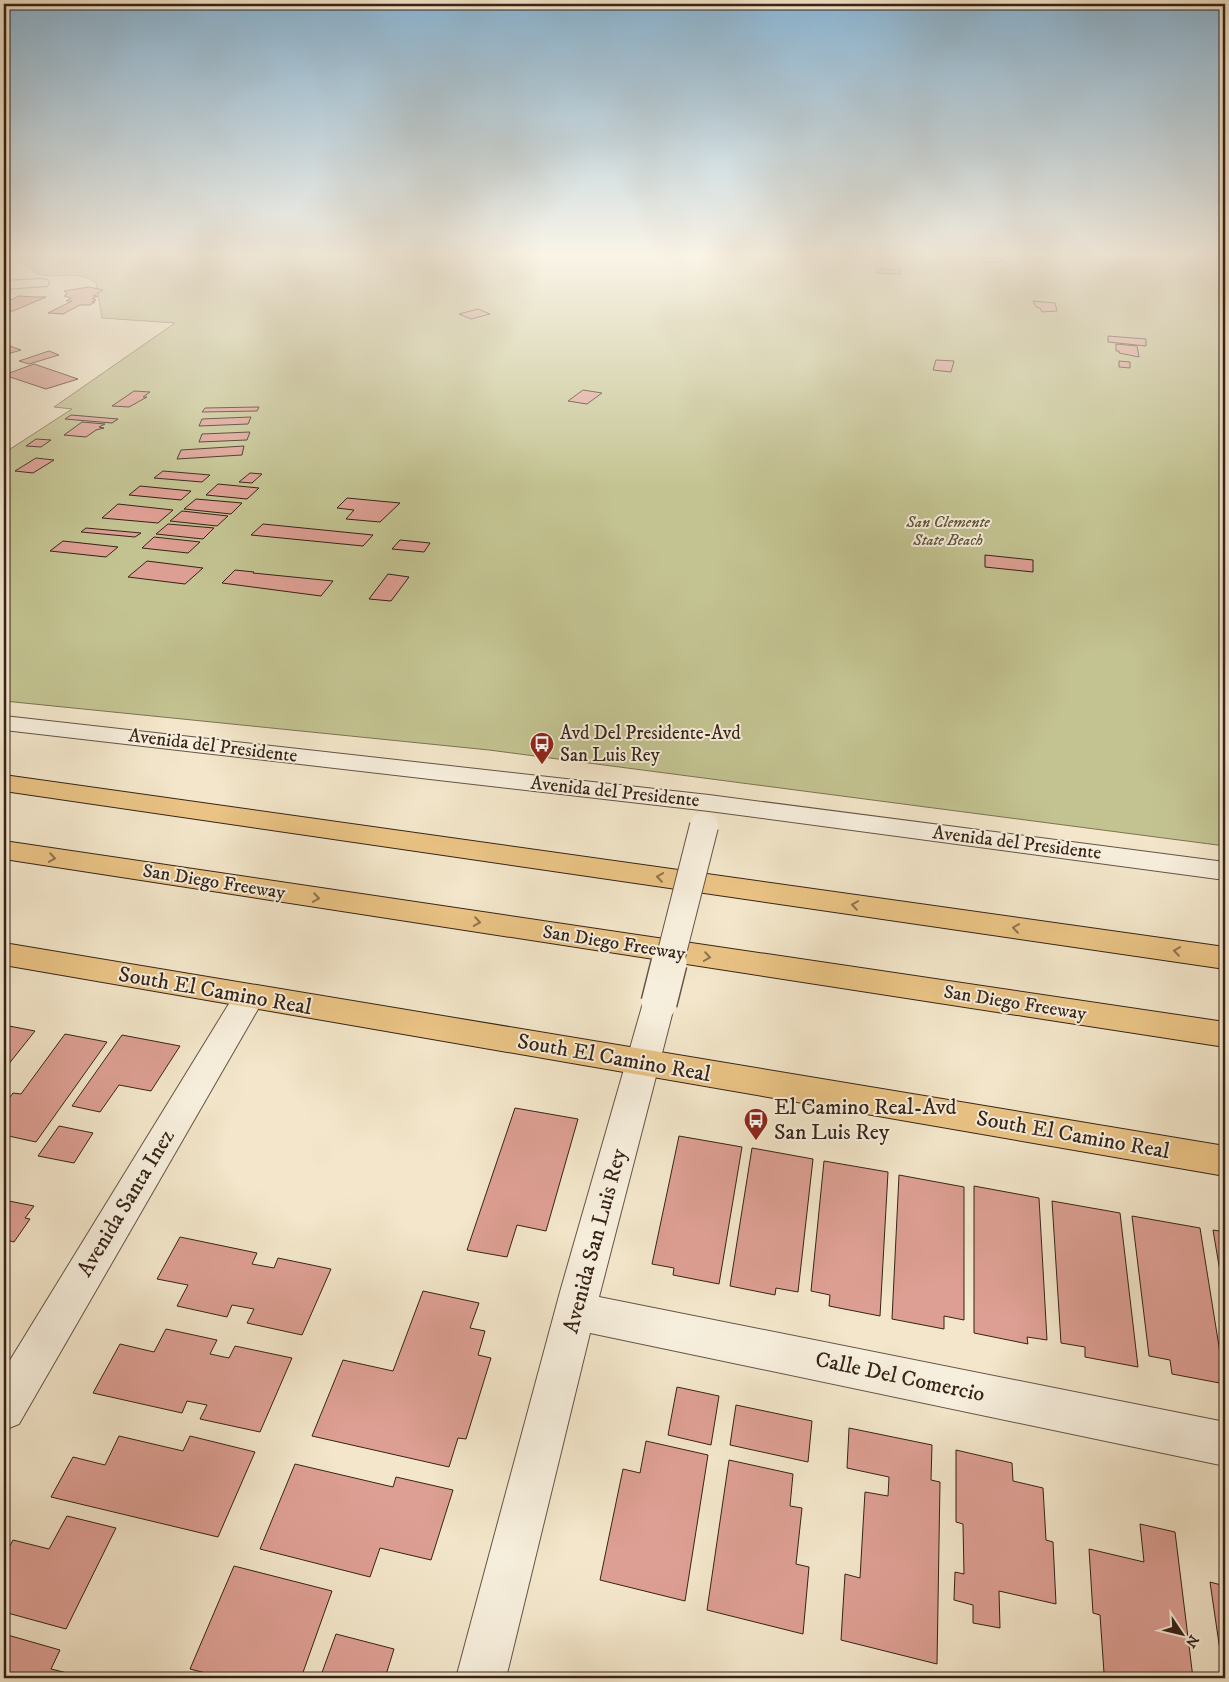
<svg xmlns="http://www.w3.org/2000/svg" width="1229" height="1682" viewBox="0 0 1229 1682" font-family="'IM FELL DW Pica',serif">
  <style>
    .green { fill: #c3c391; stroke: #7c7354 }
    .building { fill: #dd9f93; stroke: #362318 }
    .lines { fill: none; stroke-linecap: round; stroke-linejoin: round }
    .minor-casing { stroke: #655444; stroke-width: 2 }
    .major-casing { stroke: #362318; stroke-width: 2 }
    .highway-casing { stroke: #362318; stroke-width: 2 }
    .minor { fill: #f7efdd; fill-rule: evenodd }
    .major { fill: #eac385; fill-rule: evenodd }
    .highway { fill: #eac385; fill-rule: evenodd }
    .minor-bridge-far1-casing { stroke: #655444; stroke-width: 30; stroke-linecap: butt }
    .minor-bridge-casing { stroke: #655444; stroke-width: 38; stroke-linecap: butt }
    .minor-bridge-far1 { stroke: #f7efdd; stroke-width: 28 }
    .minor-bridge { stroke: #f7efdd; stroke-width: 35 }
    .oneway { stroke: #90734e }
    .labels { text-anchor: middle; dominant-baseline: central; stroke-width: 4; stroke-linejoin: round; paint-order: stroke }
    .far-park-label { font-size: 16px; font-style: italic; fill: #60533c; stroke: #f7efdd }
    .poi-label { font-size: 19px; fill: #362318; stroke: #f7efdd; text-anchor: start }
    .street-label { font-size: 19px; fill: #362318; stroke: #f7efdd }
    .near-street-label { font-size: 22px; fill: #362318; stroke: #f7efdd }
    .near-poi-label { font-size: 22px; fill: #362318; stroke: #f7efdd; text-anchor: start }
  </style>
  <rect width="100%" height="100%" fill="#f3e6ca"/>
  <filter id="stains"><feTurbulence type="fractalNoise" baseFrequency=".004" numOctaves="4"/><feColorMatrix values="0 0 0 0 .2 0 0 0 0 .09 0 0 0 0 .02 0 0 0 .5 -.17"/></filter>
  <radialGradient id="worn" r=".72"><stop offset=".6" stop-color="#630" stop-opacity="0"/><stop offset="1" stop-color="#630" stop-opacity=".3"/></radialGradient>
  <path class="green" d="M 14,254 L 1225,254 L 1225,846 L 489,750 L 4,701 L 4,453 L 72,409 L 54,407 L 175,323 L 102,318 L 96,283 C 79,270 62,278 42,275 C 32,274 21,261 14,254 Z"/>
  <g class="building">
    <path d="M 998,258 L 1005,261 L 984,263 L 978,259 Z"/>
    <path d="M 877,269 L 901,270 L 900,274 L 876,273 Z"/>
    <path d="M 89,287 L 103,290 L 93,296 L 98,296 L 92,299 L 96,300 L 92,302 L 95,302 L 90,305 L 80,305 L 63,314 L 48,313 L 72,301 L 66,301 L 71,298 L 64,296 L 67,294 L 64,291 Z"/>
    <path d="M 19,296 L 35,297 L 46,297 L 13,311 L 4,311 L 4,303 Z"/>
    <path d="M 1033,301 L 1055,303 L 1057,311 L 1042,312 L 1040,308 L 1036,307 Z"/>
    <path d="M 478,309 L 490,314 L 471,319 L 459,314 Z"/>
    <path d="M 1108,336 L 1146,339 L 1146,346 L 1108,342 Z"/>
    <path d="M 4,344 L 21,350 L 4,355 Z"/>
    <path d="M 1116,344 L 1137,346 L 1139,357 L 1119,353 L 1119,351 L 1116,351 Z"/>
    <path d="M 49,351 L 59,355 L 29,364 L 19,361 Z"/>
    <path d="M 936,360 L 954,361 L 951,372 L 933,370 Z"/>
    <path d="M 1119,361 L 1130,362 L 1130,368 L 1119,367 Z"/>
    <path d="M 34,364 L 78,379 L 46,389 L 4,375 Z"/>
    <path d="M 583,390 L 602,393 L 587,404 L 568,401 Z"/>
    <path d="M 134,391 L 150,392 L 143,397 L 147,397 L 129,407 L 112,406 Z"/>
    <path d="M 259,407 L 257,411 L 202,412 L 205,408 Z"/>
    <path d="M 71,415 L 118,419 L 112,423 L 65,419 Z"/>
    <path d="M 251,417 L 248,424 L 199,426 L 202,419 Z"/>
    <path d="M 82,422 L 105,424 L 99,427 L 104,428 L 96,430 L 86,437 L 64,435 Z"/>
    <path d="M 250,432 L 247,440 L 199,442 L 202,434 Z"/>
    <path d="M 36,439 L 51,440 L 41,447 L 26,446 Z"/>
    <path d="M 244,446 L 242,455 L 177,459 L 181,450 Z"/>
    <path d="M 36,458 L 54,460 L 33,473 L 15,471 Z"/>
    <path d="M 163,471 L 210,475 L 202,482 L 154,478 Z"/>
    <path d="M 250,473 L 262,474 L 252,483 L 239,482 Z"/>
    <path d="M 218,484 L 259,488 L 247,499 L 206,495 Z"/>
    <path d="M 140,486 L 191,491 L 181,500 L 129,495 Z"/>
    <path d="M 347,498 L 400,503 L 380,522 L 346,519 L 354,510 L 337,508 Z"/>
    <path d="M 196,499 L 242,503 L 231,514 L 184,509 Z"/>
    <path d="M 118,504 L 173,510 L 158,523 L 102,518 Z"/>
    <path d="M 182,511 L 228,516 L 217,526 L 170,521 Z"/>
    <path d="M 168,524 L 214,528 L 203,539 L 156,534 Z"/>
    <path d="M 263,524 L 373,535 L 363,546 L 251,535 Z"/>
    <path d="M 86,528 L 141,533 L 135,537 L 81,532 Z"/>
    <path d="M 154,537 L 200,542 L 188,553 L 142,548 Z"/>
    <path d="M 400,540 L 430,543 L 424,552 L 392,549 Z"/>
    <path d="M 63,541 L 118,547 L 106,557 L 50,551 Z"/>
    <path d="M 985,555 L 1033,560 L 1033,572 L 985,567 Z"/>
    <path d="M 147,561 L 203,568 L 185,584 L 128,577 Z"/>
    <path d="M 235,570 L 254,572 L 253,573 L 333,581 L 321,596 L 222,583 Z"/>
    <path d="M 388,574 L 409,577 L 391,601 L 369,599 Z"/>
    <path d="M 4,1025 L 35,1031 L 4,1070 Z"/>
    <path d="M 65,1034 L 107,1042 L 36,1142 L 4,1135 L 4,1105 L 13,1093 L 21,1094 Z"/>
    <path d="M 122,1035 L 180,1046 L 151,1091 L 119,1085 L 100,1112 L 72,1106 Z"/>
    <path d="M 515,1108 L 578,1119 L 546,1231 L 517,1225 L 507,1257 L 467,1250 Z"/>
    <path d="M 59,1126 L 93,1133 L 74,1163 L 38,1156 Z"/>
    <path d="M 679,1136 L 742,1147 L 719,1284 L 673,1275 L 674,1268 L 652,1264 Z"/>
    <path d="M 752,1148 L 813,1159 L 798,1292 L 776,1288 L 775,1295 L 730,1286 Z"/>
    <path d="M 824,1161 L 888,1172 L 880,1316 L 829,1306 L 830,1295 L 811,1291 Z"/>
    <path d="M 899,1175 L 964,1187 L 964,1320 L 944,1316 L 944,1329 L 892,1319 Z"/>
    <path d="M 974,1186 L 1039,1198 L 1047,1340 L 1027,1337 L 1028,1344 L 974,1333 Z"/>
    <path d="M 4,1200 L 34,1206 L 25,1218 L 30,1219 L 14,1242 L 10,1241 L 4,1251 Z"/>
    <path d="M 1052,1201 L 1120,1213 L 1138,1367 L 1085,1357 L 1085,1347 L 1061,1343 Z"/>
    <path d="M 1132,1216 L 1200,1228 L 1225,1384 L 1172,1374 L 1170,1360 L 1149,1356 Z"/>
    <path d="M 1213,1230 L 1225,1232 L 1225,1301 Z"/>
    <path d="M 180,1237 L 257,1253 L 252,1264 L 274,1268 L 278,1258 L 331,1269 L 302,1335 L 247,1323 L 254,1309 L 232,1305 L 227,1317 L 177,1306 L 188,1285 L 157,1279 Z"/>
    <path d="M 423,1291 L 479,1303 L 470,1328 L 485,1331 L 478,1355 L 491,1358 L 466,1439 L 458,1438 L 449,1467 L 312,1436 L 343,1360 L 393,1371 Z"/>
    <path d="M 166,1329 L 217,1340 L 210,1354 L 229,1358 L 235,1346 L 292,1358 L 260,1432 L 200,1419 L 207,1405 L 187,1401 L 182,1413 L 93,1393 L 120,1344 L 154,1352 Z"/>
    <path d="M 677,1387 L 719,1396 L 711,1445 L 668,1435 Z"/>
    <path d="M 736,1405 L 812,1421 L 808,1462 L 730,1445 Z"/>
    <path d="M 849,1428 L 932,1445 L 931,1480 L 940,1482 L 937,1664 L 841,1640 L 845,1574 L 860,1578 L 865,1492 L 888,1496 L 889,1477 L 847,1468 Z"/>
    <path d="M 119,1436 L 183,1451 L 190,1436 L 255,1452 L 218,1537 L 51,1497 L 73,1457 L 105,1465 Z"/>
    <path d="M 646,1441 L 708,1455 L 685,1601 L 600,1580 L 623,1469 L 640,1473 Z"/>
    <path d="M 956,1450 L 1012,1463 L 1013,1481 L 1043,1488 L 1046,1540 L 1053,1542 L 1056,1604 L 999,1591 L 1000,1628 L 973,1623 L 973,1605 L 954,1600 L 955,1572 L 964,1574 L 963,1524 L 956,1522 Z"/>
    <path d="M 729,1460 L 793,1474 L 790,1506 L 802,1508 L 796,1564 L 809,1567 L 803,1634 L 707,1610 Z"/>
    <path d="M 295,1464 L 393,1487 L 396,1477 L 453,1490 L 431,1560 L 380,1548 L 370,1577 L 260,1549 Z"/>
    <path d="M 67,1516 L 116,1528 L 66,1629 L 4,1612 L 4,1557 L 13,1540 L 49,1549 Z"/>
    <path d="M 1140,1524 L 1175,1532 L 1193,1678 L 1125,1678 L 1104,1673 L 1100,1615 L 1093,1613 L 1089,1549 L 1144,1562 Z"/>
    <path d="M 234,1566 L 332,1591 L 301,1678 L 225,1678 L 190,1669 Z"/>
    <path d="M 1210,1582 L 1225,1586 L 1225,1678 L 1224,1678 Z"/>
    <path d="M 4,1634 L 60,1650 L 51,1669 L 88,1678 L 4,1678 Z"/>
    <path d="M 336,1634 L 394,1649 L 385,1678 L 320,1678 Z"/>
  </g>
  <g class="lines">
    <defs>
      <g id="minor">
        <path d="M 43,279 L 47,280 L 49,283 L 47,286 L 4,289 L 4,281 Z"/>
        <path d="M 4,716 L 709,795 L 1225,862 L 1225,880 L 709,811 L 4,730 Z"/>
        <path d="M 249,985 L 260,989 L 265,997 L 19,1424 L 4,1430 L 4,1370 L 238,989 Z"/>
        <path d="M 659,991 L 670,995 L 675,1003 L 599,1297 L 1225,1422 L 1225,1466 L 590,1333 L 506,1678 L 456,1678 L 560,1292 L 643,1003 L 648,995 Z"/>
      </g>
      <path id="major" d="M 4,943 L 1225,1146 L 1225,1176 L 4,965 Z"/>
      <g id="highway">
        <path d="M 4,775 L 1225,947 L 1225,969 L 4,791 Z"/>
        <path d="M 4,841 L 1225,1022 L 1225,1047 L 4,859 Z"/>
      </g>
    </defs>
    <use href="#minor" class="minor-casing"/>
    <use href="#major" class="major-casing"/>
    <use href="#highway" class="highway-casing"/>
    <use href="#minor" class="minor"/>
    <use href="#major" class="major"/>
    <use href="#highway" class="highway"/>
    <defs>
      <path id="minor-bridge-far1" d="M 669,964 L 704,826"/>
      <path id="minor-bridge" d="M 659,1003 L 669,963"/>
    </defs>
    <use href="#minor-bridge-far1" class="minor-bridge-far1-casing"/>
    <use href="#minor-bridge" class="minor-bridge-casing"/>
    <use href="#minor-bridge-far1" class="minor-bridge-far1"/>
    <use href="#minor-bridge" class="minor-bridge"/>
  </g>
  <defs><path id="oneway-chevron" d="M-2-3.5L2.5 0L-2 3.5" fill="none" stroke-width="1.6" stroke-linecap="round" stroke-linejoin="round" transform="scale(1.25)"/></defs>
  <g class="oneway">
    <use href="#oneway-chevron" transform="translate(52 858) rotate(9)"/>
    <use href="#oneway-chevron" transform="translate(660 877) rotate(-172)"/>
    <use href="#oneway-chevron" transform="translate(316 898) rotate(9)"/>
    <use href="#oneway-chevron" transform="translate(855 905) rotate(-172)"/>
    <use href="#oneway-chevron" transform="translate(477 922) rotate(9)"/>
    <use href="#oneway-chevron" transform="translate(1016 928) rotate(-172)"/>
    <use href="#oneway-chevron" transform="translate(1177 951) rotate(-172)"/>
    <use href="#oneway-chevron" transform="translate(707 957) rotate(9)"/>
  </g>
  <linearGradient id="sky" x2="0" y2="1"><stop stop-color="#8bb8d8"/><stop offset="0.52" stop-color="#faf4e7"/><stop offset="1" stop-color="#faf4e7" stop-opacity="0"/></linearGradient>
  <rect width="1229" height="489" fill="url(#sky)"/>
  <defs>
    <symbol id="bus-pin" viewBox="-11 -11 22 30"><path d="M0 17L-7.5 6A9.5 9.5 0 1 1 7.5 6Z" fill="#8f2418" stroke="#f7efdd"/><path d="M-5-6H5V4H4V6H2V4H-2V6H-4V4H-5ZM-3.5-4V0h7V-4ZM-3.5 1.2v1.5H-2V1.2ZM2 1.2v1.5H3.5V1.2Z" fill="#fff"/></symbol>
  </defs>
  <g fill-rule="evenodd">
    <use href="#bus-pin" x="528" y="730" width="28" height="38"/>
    <use href="#bus-pin" x="742" y="1106" width="28" height="38"/>
  </g>
  <g class="labels">
    <g class="far-park-label">
      <text x="948" y="522">San Clemente<tspan x="948" dy="18">State Beach</tspan></text>
    </g>
    <g class="poi-label">
      <text x="560" y="733">Avd Del Presidente-Avd<tspan x="560" dy="22">San Luis Rey</tspan></text>
    </g>
    <g class="street-label">
      <text transform="translate(213 746) rotate(7)">Avenida del Presidente</text>
      <text transform="translate(615 792) rotate(6)">Avenida del Presidente</text>
      <text transform="translate(1017 843) rotate(7)">Avenida del Presidente</text>
      <text transform="translate(214 882) rotate(9)">San Diego Freeway</text>
      <text transform="translate(614 943) rotate(9)">San Diego Freeway</text>
      <text transform="translate(1015 1003) rotate(9)">San Diego Freeway</text>
    </g>
    <g class="near-street-label">
      <text transform="translate(215 991) rotate(10)">South El Camino Real</text>
      <text transform="translate(614 1058) rotate(10)">South El Camino Real</text>
      <text transform="translate(1073 1135) rotate(10)">South El Camino Real</text>
      <text transform="translate(126 1203) rotate(-59)">Avenida Santa Inez</text>
      <text transform="translate(595 1241) rotate(-75)">Avenida San Luis Rey</text>
      <text transform="translate(900 1377) rotate(12)">Calle Del Comercio</text>
    </g>
    <g class="near-poi-label">
      <text x="774" y="1107">El Camino Real-Avd<tspan x="774" dy="25">San Luis Rey</tspan></text>
    </g>
  </g>
  <rect width="1229" height="1682" fill="none" stroke="#f3e6ca" stroke-width="20"/>
  <rect x="5" y="5" width="1219" height="1672" fill="none" stroke="#362318" stroke-width="2.5"/>
  <rect x="10" y="10" width="1209" height="1662" fill="none" stroke="#362318"/>
  <g transform="translate(1182 1634) rotate(125)" stroke="#f7efdd" stroke-width="4" paint-order="stroke">
  <path d="M0-4L9 19L0 12L-9 19Z" fill="#362318"/>
  <text y="-8" font-size="14" font-weight="bold" text-anchor="middle" fill="#362318">N</text>
  </g>
  <rect width="100%" height="100%" filter="url(#stains)"/>
  <rect width="100%" height="100%" fill="url(#worn)"/>
</svg>
